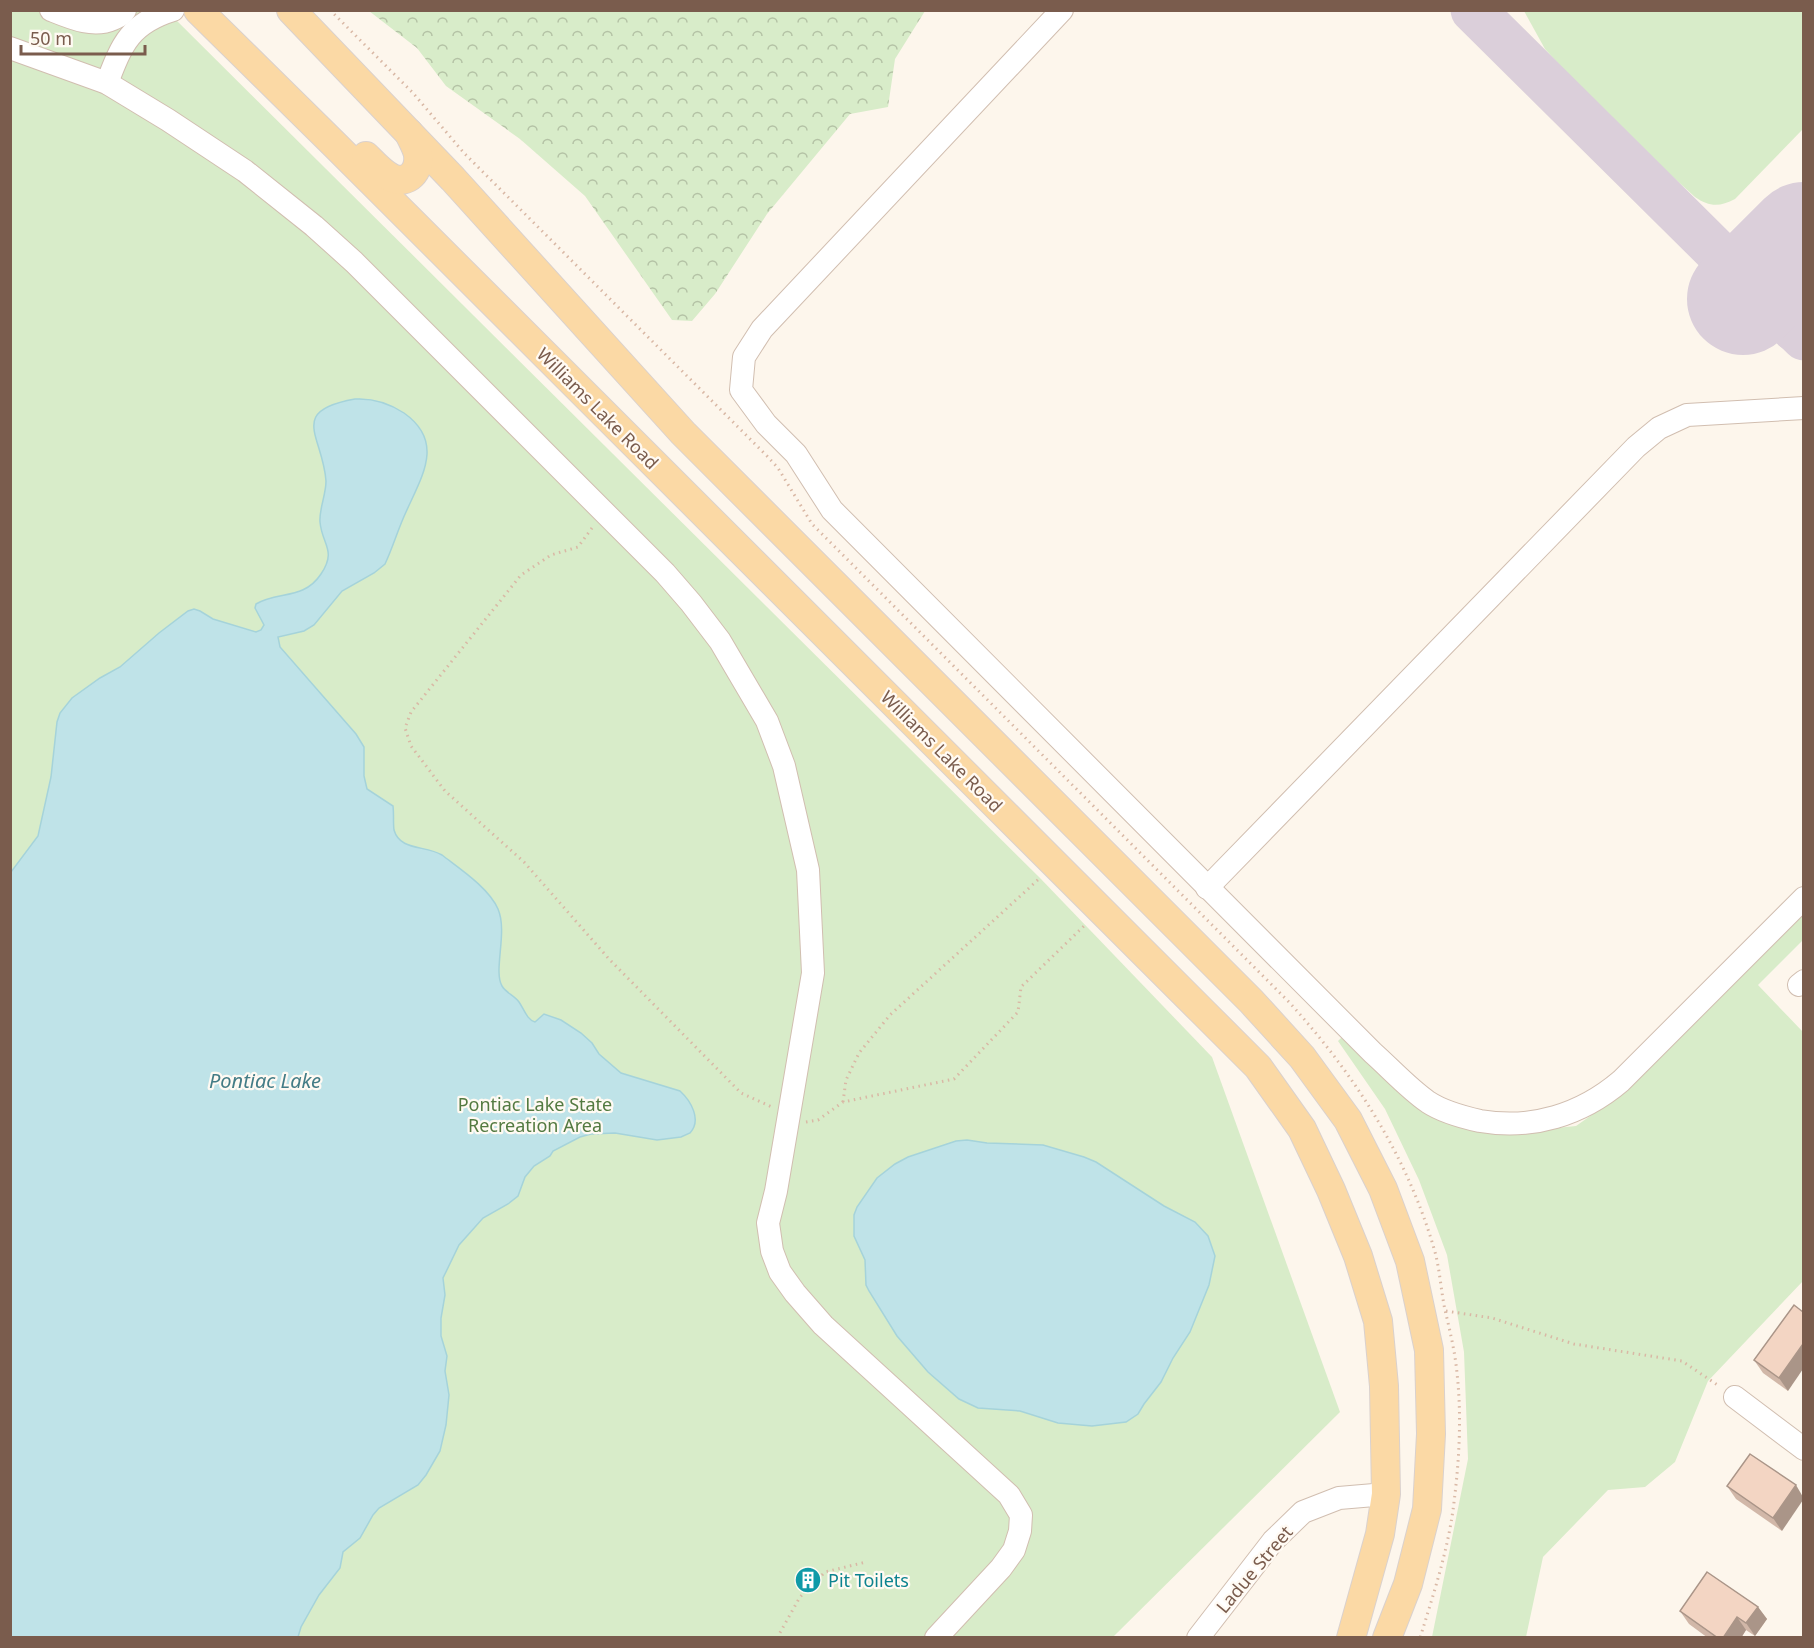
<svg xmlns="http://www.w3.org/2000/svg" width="1814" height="1648" viewBox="0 0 1814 1648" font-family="'Noto Sans',sans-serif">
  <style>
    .green { fill: #d8ecc9 }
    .forest { fill: url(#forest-crowns) }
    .water { fill: #bfe3e8; stroke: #a5d3da; stroke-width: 1.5 }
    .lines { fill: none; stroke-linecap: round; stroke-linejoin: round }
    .taxiway { stroke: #dbcfda; stroke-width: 45 }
    .runway { stroke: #dbcfda; stroke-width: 112 }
    .minor-casing { stroke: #d1beb0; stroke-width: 24 }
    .major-casing { stroke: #dad1cd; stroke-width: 30 }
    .path { stroke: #d9b8a5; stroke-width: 3; stroke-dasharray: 1.5 4.5; stroke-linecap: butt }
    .minor { stroke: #fff; stroke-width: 22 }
    .major { stroke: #fbd9a5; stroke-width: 28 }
    .wall { fill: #d1b7a8 }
    .shaded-wall { fill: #aa9588 }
    .building { fill: #f3d5c3; stroke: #aa9588; stroke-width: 1.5 }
    .labels { text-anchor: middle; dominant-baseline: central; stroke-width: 4.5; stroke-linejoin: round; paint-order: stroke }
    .street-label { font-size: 18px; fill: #7a5c4d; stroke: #fffaf3 }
    .park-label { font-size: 18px; fill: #537a41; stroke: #fffaf3 }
    .culture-label { font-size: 18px; fill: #0d838f; stroke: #fffaf3; text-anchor: start }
    .water-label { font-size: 20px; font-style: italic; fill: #437c86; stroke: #fffaf3 }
  </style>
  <defs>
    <pattern id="forest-crowns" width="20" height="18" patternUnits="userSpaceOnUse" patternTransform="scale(1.5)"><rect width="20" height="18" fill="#d8ecc9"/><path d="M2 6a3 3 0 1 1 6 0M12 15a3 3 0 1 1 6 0" fill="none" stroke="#b4c2a5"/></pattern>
  </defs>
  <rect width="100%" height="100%" fill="#fdf6ec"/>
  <g class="green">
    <path d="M 11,11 L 167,11 L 1040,878 L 1212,1057 L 1340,1412 L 1113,1637 L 11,1638 Z"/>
    <path d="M 1524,11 L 1803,11 L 1803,129 L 1735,199 C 1720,207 1709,207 1695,197 L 1609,119 L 1545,49 Z"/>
    <path d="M 1803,912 L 1803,940 L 1758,985 L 1803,1032 L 1803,1281 L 1708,1381 L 1675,1462 L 1645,1487 L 1608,1490 L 1543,1557 L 1526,1637 L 1432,1637 L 1468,1459 L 1464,1352 L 1447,1255 L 1419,1180 L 1385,1109 L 1338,1041 L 1350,1029 L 1452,1119 L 1516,1132 L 1576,1126 L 1613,1100 Z"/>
  </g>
  <path class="forest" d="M 369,11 L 925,11 L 895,59 L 888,107 L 850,114 L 767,214 L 715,294 L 692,321 L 672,320 L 585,196 L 520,139 L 446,86 L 417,48 Z"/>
  <g class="water">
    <path d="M 355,399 C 373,398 389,403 404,413 C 445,442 422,476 406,512 C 398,529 393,547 385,564 L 374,573 L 342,591 L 314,625 L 304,631 L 278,637 L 280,647 L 356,734 L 364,747 L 364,776 L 367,789 L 393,806 C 394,814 393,823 394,830 C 400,851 425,845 442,855 C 460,869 489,888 498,909 C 508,932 493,971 502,986 C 506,993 514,995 519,1002 C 524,1009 527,1020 535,1022 L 544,1014 L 561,1020 L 581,1033 L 592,1043 L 599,1054 L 621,1073 L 680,1091 C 691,1101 702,1120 690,1133 L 681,1137 L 657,1140 L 615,1133 L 591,1134 L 580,1137 L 553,1151 L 550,1156 L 534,1166 L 525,1177 L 518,1196 L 508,1204 L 483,1218 L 459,1245 L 443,1278 L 445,1295 L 441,1318 L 441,1336 L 447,1356 L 445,1371 L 449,1395 L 446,1425 L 440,1451 L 426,1475 L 418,1485 L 379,1508 L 373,1515 L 360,1538 L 343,1552 L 340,1568 L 319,1595 L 301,1627 L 298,1637 L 11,1637 L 11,872 L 38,836 L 51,777 L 57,722 L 60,713 L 72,698 L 100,678 L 120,667 L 159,633 L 188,611 L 194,609 L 200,611 L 213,619 L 256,632 L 261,630 L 264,625 L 255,608 L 256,604 C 278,591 304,600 321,574 C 337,550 322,545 320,522 C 319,509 326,495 326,481 C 323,436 287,411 355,399 Z"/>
    <path d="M 967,1140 L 987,1143 L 1043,1145 L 1084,1157 L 1096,1162 L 1164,1206 L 1195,1222 L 1208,1236 L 1215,1256 L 1209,1285 L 1190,1332 L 1173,1358 L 1161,1382 L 1144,1404 L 1138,1414 L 1126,1422 L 1092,1426 L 1058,1423 L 1020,1411 L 978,1408 L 959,1399 L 928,1372 L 897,1336 L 869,1291 L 866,1285 L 865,1260 L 854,1236 L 854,1215 L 857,1207 L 877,1178 L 895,1164 L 908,1157 L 956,1141 Z"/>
  </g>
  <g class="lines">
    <g class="taxiway">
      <path d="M 1473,10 L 1804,338"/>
      <path d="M 1794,329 L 1782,303 L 1784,276 L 1795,246"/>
    </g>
    <path class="runway" d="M 1743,299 L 1804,238"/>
    <defs>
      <g id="minor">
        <path d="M 51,10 C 71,18 93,28 113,19 C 119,16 122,15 125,10"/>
        <path d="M 1062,10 L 762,329 L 744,357 L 741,390 L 766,424 L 796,454 L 832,510 L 1373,1053 C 1391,1069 1408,1088 1428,1102 C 1443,1112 1462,1117 1480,1121 C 1532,1130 1581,1115 1621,1081 L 1804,898"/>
        <path d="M 10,48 L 107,83 L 168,120 L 245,171 L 314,226 L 354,262 L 665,573 L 691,603 L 720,641 L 767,721 L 784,766 L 808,870 L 813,973 L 776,1191 L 768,1223 L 772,1251 L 780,1272 L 795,1293 L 823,1325 L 1009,1495 L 1021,1515 L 1020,1531 L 1014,1550 L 1001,1568 L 936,1638"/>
        <path d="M 107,83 C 122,43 131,23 173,10"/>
        <path d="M 1207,888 L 1636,447 L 1659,428 L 1687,415 L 1804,408"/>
        <path d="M 1799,985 L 1804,981"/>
        <path d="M 1735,1397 L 1804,1449"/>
        <path d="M 1198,1638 L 1273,1541 L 1303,1512 L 1339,1498 L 1386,1494"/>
      </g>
      <g id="major">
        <path d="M 198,10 L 335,145 L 1205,1014 L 1258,1067 L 1302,1129 L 1331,1190 L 1358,1256 L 1378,1321 L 1384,1386 L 1386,1494 L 1380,1534 L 1351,1638"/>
        <path d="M 291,10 L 453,179 L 683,433 L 1251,1001 L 1302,1057 L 1348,1120 L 1383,1189 L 1410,1261 L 1429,1350 L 1431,1434 L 1427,1509 L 1408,1584 L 1387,1638"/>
        <path d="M 366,156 C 373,163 383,174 392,178 C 408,185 420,171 418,155 C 417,148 412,140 409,133"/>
      </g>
    </defs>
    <use href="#minor" class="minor-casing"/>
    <use href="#major" class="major-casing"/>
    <g class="path">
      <path d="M 330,10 L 413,93 L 464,153 L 767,456 L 778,468 L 812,524 L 1289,1002 C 1355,1075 1408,1157 1435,1252 C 1440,1271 1441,1291 1445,1310 C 1450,1331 1455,1352 1457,1373 C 1462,1418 1459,1465 1453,1510 C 1447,1553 1433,1596 1420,1638"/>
      <path d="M 592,528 L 578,547 L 551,555 L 521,575 L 411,712 L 405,728 L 411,746 L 445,791 L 524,862 L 609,959 L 741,1093 L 772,1107"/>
      <path d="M 843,1102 L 846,1080 L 859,1053 L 890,1015 L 1040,878"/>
      <path d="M 806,1122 L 818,1120 L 843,1102 L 954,1079 L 1018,1012 L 1021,987 L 1085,925"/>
      <path d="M 1446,1311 L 1492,1318 L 1574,1344 L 1682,1361 L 1719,1386"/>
      <path d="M 777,1638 L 800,1597 L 825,1572 L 866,1562"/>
    </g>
    <use href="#minor" class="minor"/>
    <use href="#major" class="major"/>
  </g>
  <g class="wall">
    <path d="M 1794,1305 L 1788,1391 L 1763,1373 L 1754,1360 Z"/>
    <path d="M 1750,1454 L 1782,1531 L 1736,1499 L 1727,1486 Z"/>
    <path d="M 800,1576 L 809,1577 L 812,1581 L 808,1585 Z"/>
    <path d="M 1758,1607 L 1767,1619 L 1755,1636 L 1746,1630 L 1741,1638 L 1708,1638 L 1689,1624 L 1680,1611 Z"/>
  </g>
  <g class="shaded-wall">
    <path d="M 1803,1344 L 1803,1369 L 1788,1391 L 1779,1378 Z"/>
    <path d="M 1796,1485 L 1803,1497 L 1803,1500 L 1782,1531 L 1773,1518 Z"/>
    <path d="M 1758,1607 L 1767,1619 L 1755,1636 L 1746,1623 Z"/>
    <path d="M 1737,1617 L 1746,1630 L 1741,1638 L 1723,1638 Z"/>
  </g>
  <g class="building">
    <path d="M 1794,1305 L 1803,1312 L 1803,1344 L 1779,1378 L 1754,1360 Z"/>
    <path d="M 1750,1454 L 1796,1485 L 1773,1518 L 1727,1486 Z"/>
    <path d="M 804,1571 L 809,1577 L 805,1581 L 800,1576 Z"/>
    <path d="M 1707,1572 L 1758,1607 L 1746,1623 L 1737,1617 L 1723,1638 L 1718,1638 L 1680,1611 Z"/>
  </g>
  <defs>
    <symbol id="building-disc" viewBox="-11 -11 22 22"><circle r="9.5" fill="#0f9aa8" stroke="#fffaf3"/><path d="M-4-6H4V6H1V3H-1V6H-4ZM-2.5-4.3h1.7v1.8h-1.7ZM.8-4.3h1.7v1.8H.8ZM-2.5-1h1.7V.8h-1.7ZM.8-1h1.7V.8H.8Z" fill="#fff"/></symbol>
  </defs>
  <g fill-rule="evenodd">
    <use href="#building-disc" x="793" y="1565" width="30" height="30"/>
  </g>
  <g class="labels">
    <g class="street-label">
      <text transform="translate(598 408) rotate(45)">Williams Lake Road</text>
      <text transform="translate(942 751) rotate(45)">Williams Lake Road</text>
      <text transform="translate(1254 1569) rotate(-50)">Ladue Street</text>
    </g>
    <g class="park-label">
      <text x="535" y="1104">Pontiac Lake State<tspan x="535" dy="21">Recreation Area</tspan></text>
    </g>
    <g class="culture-label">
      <text x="828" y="1580">Pit Toilets</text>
    </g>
    <g class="water-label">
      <text x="265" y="1080">Pontiac Lake</text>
    </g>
  </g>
  <rect width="1814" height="1648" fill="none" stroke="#7a5c4d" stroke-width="24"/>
  <path d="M21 45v9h124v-9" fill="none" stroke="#7a5c4d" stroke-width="3"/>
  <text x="30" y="45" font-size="18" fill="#7a5c4d" stroke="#fffaf3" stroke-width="4.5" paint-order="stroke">50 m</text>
</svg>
